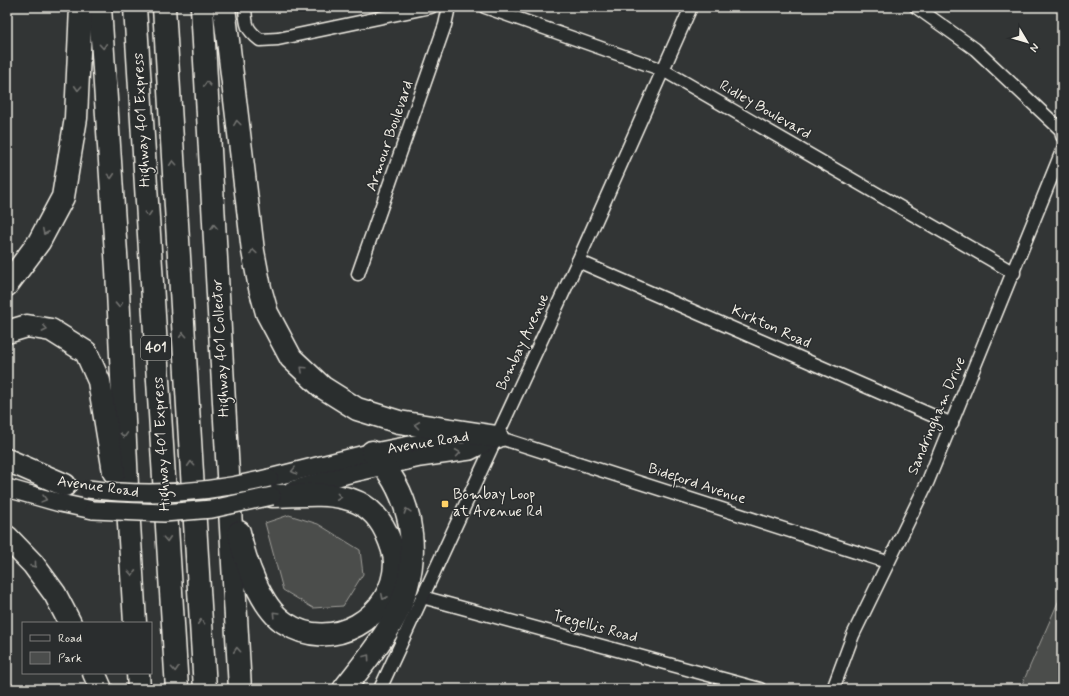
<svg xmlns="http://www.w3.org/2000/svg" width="1069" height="696" viewBox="0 0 1069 696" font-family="Mynerve,sans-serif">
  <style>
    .green { fill: #4b4d4c; stroke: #a09f9a }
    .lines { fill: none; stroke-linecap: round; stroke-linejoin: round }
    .minor-casing { stroke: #f4f1e8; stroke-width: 15 }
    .secondary-casing { stroke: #f4f1e8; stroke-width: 20 }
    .motorway-casing { stroke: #f4f1e8; stroke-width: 25 }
    .minor { stroke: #2a2d2e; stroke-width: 12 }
    .secondary { stroke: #2a2d2e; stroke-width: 17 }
    .motorway { stroke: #2a2d2e; stroke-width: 22 }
    .secondary-bridge-casing { stroke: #f4f1e8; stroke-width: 20; stroke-linecap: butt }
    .secondary-bridge { stroke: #2a2d2e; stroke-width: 17 }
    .oneway { stroke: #71726f }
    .poi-dot { fill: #ffd166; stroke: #2a2d2e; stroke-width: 1.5 }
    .labels { text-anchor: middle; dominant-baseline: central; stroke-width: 3; stroke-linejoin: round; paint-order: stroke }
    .shield { fill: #2a2d2e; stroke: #b7b6b0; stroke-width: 1 }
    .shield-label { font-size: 14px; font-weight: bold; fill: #f4f1e8 }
    .street-label { font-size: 15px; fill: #f4f1e8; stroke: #2a2d2e }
    .poi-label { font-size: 15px; fill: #f4f1e8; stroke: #2a2d2e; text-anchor: start }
  </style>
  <rect width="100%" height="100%" fill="#323535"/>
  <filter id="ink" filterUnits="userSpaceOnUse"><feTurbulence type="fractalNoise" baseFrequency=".025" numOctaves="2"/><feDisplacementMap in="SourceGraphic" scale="8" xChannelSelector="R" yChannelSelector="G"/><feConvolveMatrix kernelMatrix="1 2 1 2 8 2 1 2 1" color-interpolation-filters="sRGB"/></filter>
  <g filter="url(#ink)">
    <g class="green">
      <path d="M 289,515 L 318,524 L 360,550 L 363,574 L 343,606 L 313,608 L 283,590 L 265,523 Z"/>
      <path d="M 1062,593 L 1062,689 L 1020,689 Z"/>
    </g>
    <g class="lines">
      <defs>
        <g id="minor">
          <path d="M 245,7 C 246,25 246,29 260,40 L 278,39 L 431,7"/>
          <path d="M 485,7 L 663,70 L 1014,273"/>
          <path d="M 916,7 L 975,49 L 1061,130 L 1062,136"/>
          <path d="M 578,261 L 952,424"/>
          <path d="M 358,274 L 445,25 L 449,7"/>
          <path d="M 497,437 L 887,562"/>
          <path d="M 422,597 L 760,689"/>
          <path d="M 380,689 L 578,261 L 691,7"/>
          <path d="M 833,689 L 853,635 L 928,481 L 1062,151"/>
        </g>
        <g id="secondary">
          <path d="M 269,478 L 369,453 L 461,435"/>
          <path d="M 7,488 L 60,503 L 93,510"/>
          <path d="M 292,490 L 345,475 L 420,458 L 470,451 L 497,437"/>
        </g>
        <g id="motorway">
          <path d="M 100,7 L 117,269 L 128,507 L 135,623"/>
          <path d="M 135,7 L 177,689"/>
          <path d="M 164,7 L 205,689"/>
          <path d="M 202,7 L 240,689"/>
          <path d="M 224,7 L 253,251 L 260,288 L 267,313 L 291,358 L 322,387 L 357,409 L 399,422 L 497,437"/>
          <path d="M 7,285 L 39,242 L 63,197 L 76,118 L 81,7"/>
          <path d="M 7,332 L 27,326 L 51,330 L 86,352 L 99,381 L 114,472"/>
          <path d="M 7,460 L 65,485"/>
          <path d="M 239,532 C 244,559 261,608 285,623 C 331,654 394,618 395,563 C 395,552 390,541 386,532 C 378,515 364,502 345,498 C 323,492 296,496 272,496"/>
          <path d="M 7,537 L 33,564 L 55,594 L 70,623"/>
          <path d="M 94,673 L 101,689"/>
          <path d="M 138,673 L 139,689"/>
          <path d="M 344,689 C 360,668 378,647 391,624 C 424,567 418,500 372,452"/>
        </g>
      </defs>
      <use href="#minor" class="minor-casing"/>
      <use href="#secondary" class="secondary-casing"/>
      <use href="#motorway" class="motorway-casing"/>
      <use href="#minor" class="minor"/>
      <use href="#secondary" class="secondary"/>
      <use href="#motorway" class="motorway"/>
      <defs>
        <g id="secondary-bridge">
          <path d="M 88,489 C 149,497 209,493 269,478"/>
          <path d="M 93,510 L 164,513 L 212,509 L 272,496"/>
        </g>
      </defs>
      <use href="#secondary-bridge" class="secondary-bridge-casing"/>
      <use href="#secondary-bridge" class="secondary-bridge"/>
    </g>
    <defs><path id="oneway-chevron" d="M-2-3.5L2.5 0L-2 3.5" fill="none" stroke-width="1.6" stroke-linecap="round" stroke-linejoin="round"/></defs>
    <g class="oneway">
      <use href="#oneway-chevron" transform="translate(103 46) rotate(86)"/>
      <use href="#oneway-chevron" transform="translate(207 84) rotate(-93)"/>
      <use href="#oneway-chevron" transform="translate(78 88) rotate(93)"/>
      <use href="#oneway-chevron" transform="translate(237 123) rotate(-97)"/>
      <use href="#oneway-chevron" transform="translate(173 163) rotate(-94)"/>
      <use href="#oneway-chevron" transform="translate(111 176) rotate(86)"/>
      <use href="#oneway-chevron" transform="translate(148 214) rotate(87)"/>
      <use href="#oneway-chevron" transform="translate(214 227) rotate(-93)"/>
      <use href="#oneway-chevron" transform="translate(45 232) rotate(117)"/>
      <use href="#oneway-chevron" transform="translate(253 252) rotate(-99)"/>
      <use href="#oneway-chevron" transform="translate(119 305) rotate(88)"/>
      <use href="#oneway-chevron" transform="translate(45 329) rotate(11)"/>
      <use href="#oneway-chevron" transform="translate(183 335) rotate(-94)"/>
      <use href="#oneway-chevron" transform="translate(303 369) rotate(-137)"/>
      <use href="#oneway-chevron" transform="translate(417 425) rotate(-172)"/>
      <use href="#oneway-chevron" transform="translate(124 435) rotate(88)"/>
      <use href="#oneway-chevron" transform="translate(458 453) rotate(-8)"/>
      <use href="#oneway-chevron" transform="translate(191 464) rotate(-94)"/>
      <use href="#oneway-chevron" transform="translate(294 471) rotate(166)"/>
      <use href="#oneway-chevron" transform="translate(339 497) rotate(6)"/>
      <use href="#oneway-chevron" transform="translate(44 499) rotate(15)"/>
      <use href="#oneway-chevron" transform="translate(407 511) rotate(-108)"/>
      <use href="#oneway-chevron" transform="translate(167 539) rotate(87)"/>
      <use href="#oneway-chevron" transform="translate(34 565) rotate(51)"/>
      <use href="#oneway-chevron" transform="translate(132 573) rotate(86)"/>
      <use href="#oneway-chevron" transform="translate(384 597) rotate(116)"/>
      <use href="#oneway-chevron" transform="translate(275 614) rotate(-134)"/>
      <use href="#oneway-chevron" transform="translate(201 622) rotate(-94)"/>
      <use href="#oneway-chevron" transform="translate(237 650) rotate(-94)"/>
      <use href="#oneway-chevron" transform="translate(367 657) rotate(-54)"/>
      <use href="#oneway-chevron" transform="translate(175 669) rotate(86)"/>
    </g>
  </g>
  <rect class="poi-dot" x="441" y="500" width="8" height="8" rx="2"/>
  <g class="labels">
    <rect class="shield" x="141" y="336" width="30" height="24" rx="3"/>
    <g class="shield-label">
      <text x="156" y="348">401</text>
    </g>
    <g class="street-label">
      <text transform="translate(765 110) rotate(30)">Ridley Boulevard</text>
      <text transform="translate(142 120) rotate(-93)">Highway 401 Express</text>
      <text transform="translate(390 136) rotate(-71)">Armour Boulevard</text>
      <text transform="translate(771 327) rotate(24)">Kirkton Road</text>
      <text transform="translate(523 342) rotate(-65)">Bombay Avenue</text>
      <text transform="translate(221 348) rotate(-93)">Highway 401 Collector</text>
      <text transform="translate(937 416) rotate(-67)">Sandringham Drive</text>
      <text transform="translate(428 443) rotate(-9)">Avenue Road</text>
      <text transform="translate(162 444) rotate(-93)">Highway 401 Express</text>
      <text transform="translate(697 484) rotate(18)">Bideford Avenue</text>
      <text transform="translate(98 487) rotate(8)">Avenue Road</text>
      <text transform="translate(595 627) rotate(15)">Tregellis Road</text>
    </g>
    <g class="poi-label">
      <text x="453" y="495">Bombay Loop<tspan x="453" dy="17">at Avenue Rd</tspan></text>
    </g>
  </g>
  <rect width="1069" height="696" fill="none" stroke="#2a2d2e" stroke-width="24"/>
  <rect x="12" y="12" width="1045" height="672" fill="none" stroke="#f4f1e8" stroke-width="1.5" filter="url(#ink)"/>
  <rect x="22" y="622" width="130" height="52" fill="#2a2d2e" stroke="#7b7b78"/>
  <rect x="30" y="635" width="20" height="6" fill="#2a2d2e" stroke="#7b7b78"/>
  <text x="58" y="642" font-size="12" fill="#f4f1e8">Road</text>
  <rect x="30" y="652" width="20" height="12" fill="#4b4d4c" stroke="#7b7b78"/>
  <text x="58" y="662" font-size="12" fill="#f4f1e8">Park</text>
  <g transform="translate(1027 42) rotate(128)" stroke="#2a2d2e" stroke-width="3" paint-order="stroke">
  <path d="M0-3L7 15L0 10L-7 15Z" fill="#f4f1e8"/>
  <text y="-6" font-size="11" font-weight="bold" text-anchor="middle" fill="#f4f1e8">N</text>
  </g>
</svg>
